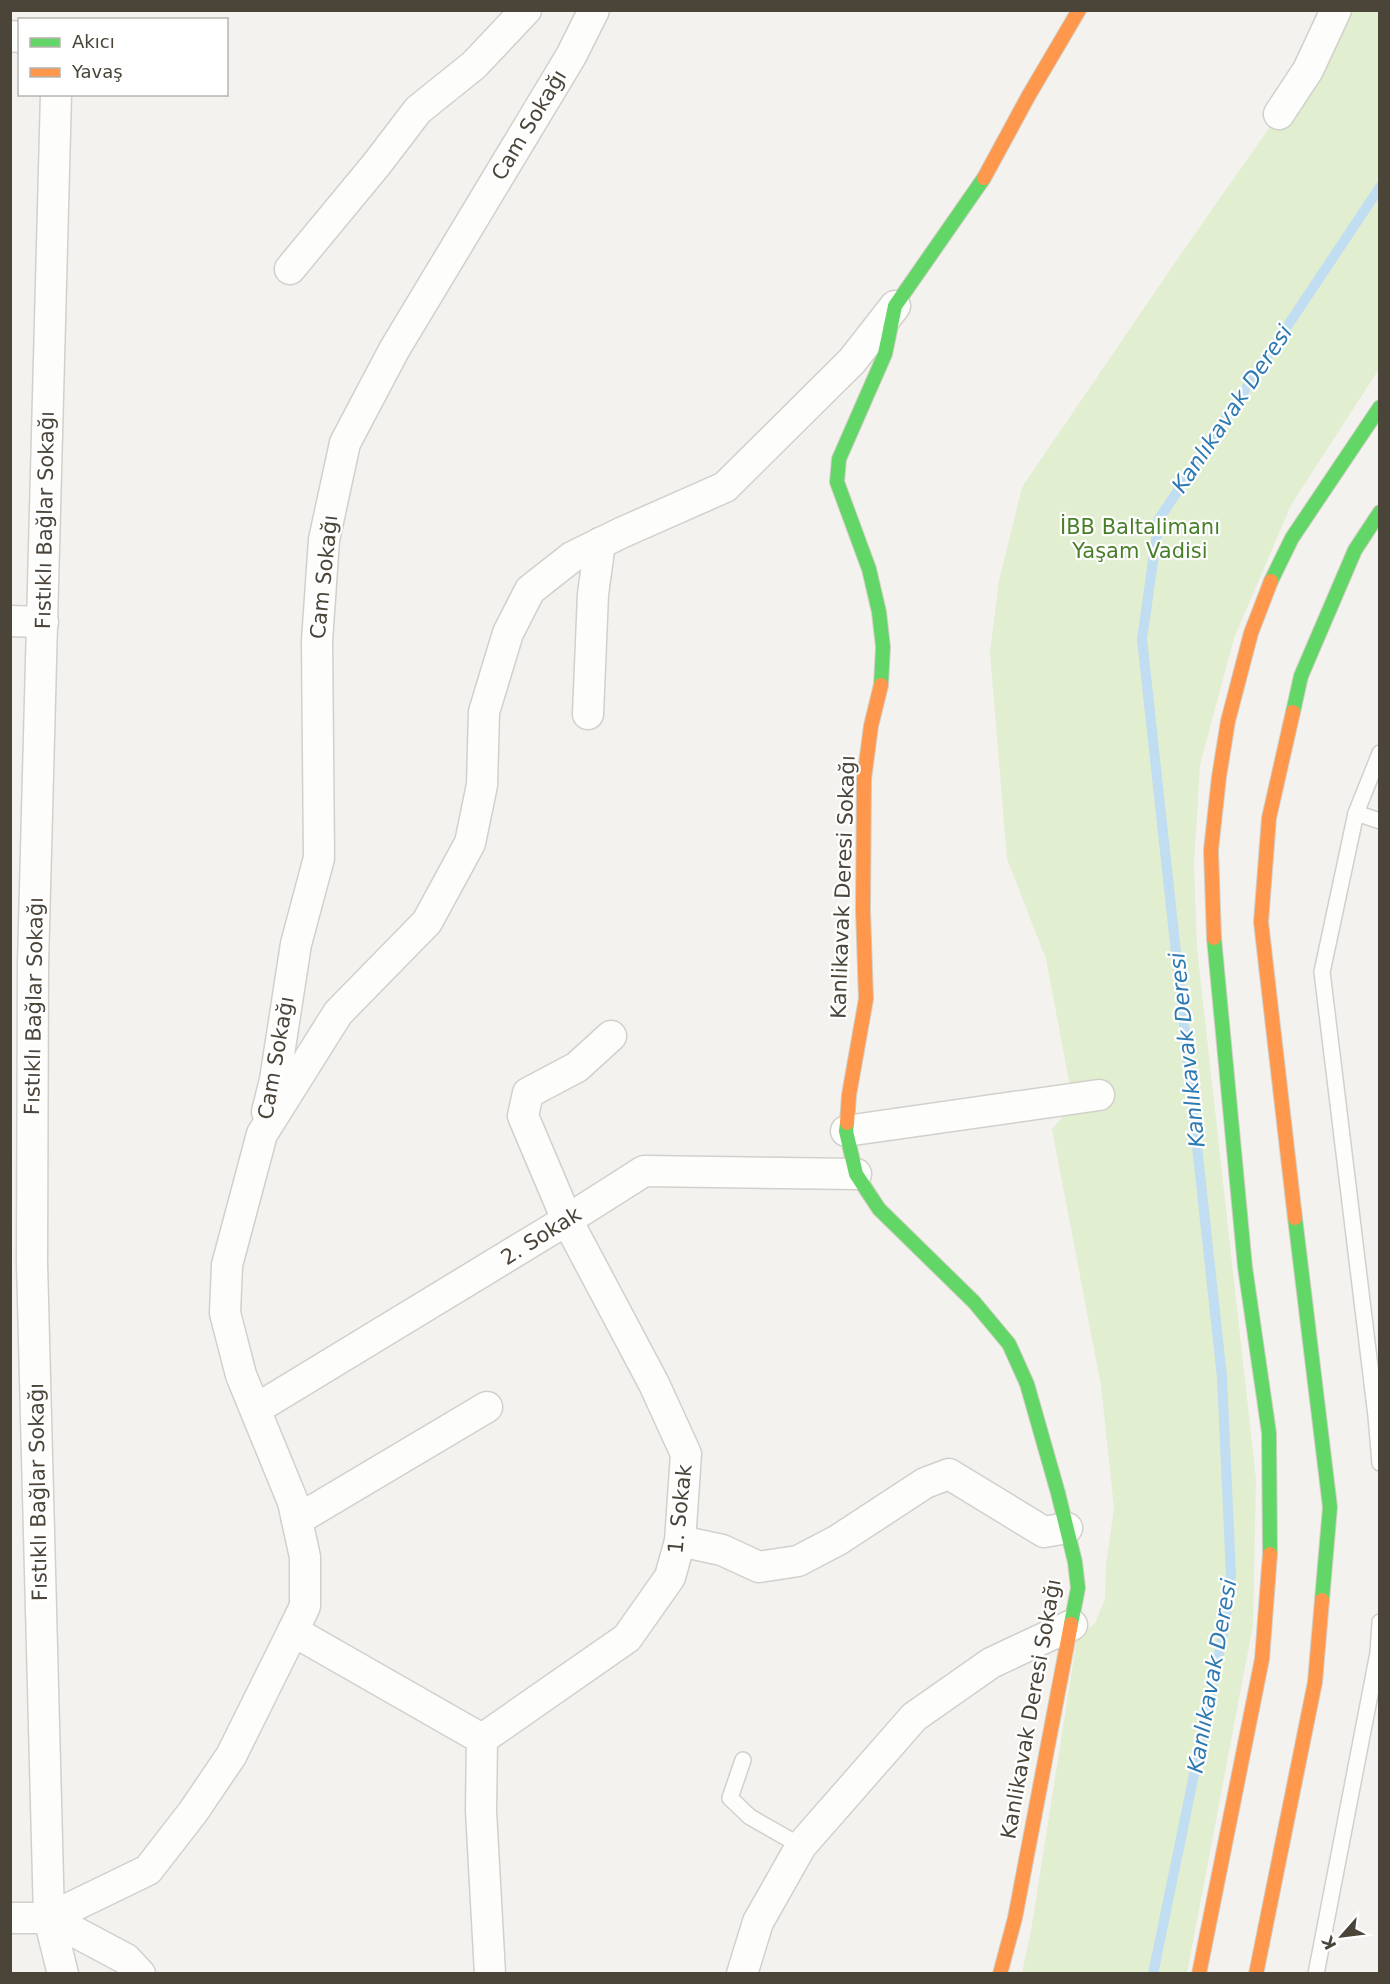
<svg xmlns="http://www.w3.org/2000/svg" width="1390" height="1984" viewBox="0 0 1390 1984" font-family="'DejaVu Sans',sans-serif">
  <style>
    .green { fill: #e1eecf }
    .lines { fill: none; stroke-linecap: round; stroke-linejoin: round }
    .stream { stroke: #c0ddf1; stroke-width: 10 }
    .lane-casing { stroke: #d2d0cb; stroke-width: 18 }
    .street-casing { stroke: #d2d0cb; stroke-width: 33 }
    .fast-casing { stroke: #d3cfc5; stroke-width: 16 }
    .slow-casing { stroke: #d3cfc5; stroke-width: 16 }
    .lane { stroke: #fdfdfc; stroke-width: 15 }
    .street { stroke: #fdfdfc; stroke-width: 30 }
    .fast { stroke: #63d668; stroke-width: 14 }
    .slow { stroke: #ff974d; stroke-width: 14 }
    .labels { text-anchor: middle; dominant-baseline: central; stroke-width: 4.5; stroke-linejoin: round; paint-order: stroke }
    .street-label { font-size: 21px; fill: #4b4439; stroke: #fff }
    .park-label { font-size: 21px; fill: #4a7f2a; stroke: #fff }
    .water-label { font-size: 22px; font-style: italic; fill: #2e7ab2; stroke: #fff }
  </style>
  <rect width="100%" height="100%" fill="#f4f2ee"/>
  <path class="green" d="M 1351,11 L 1379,11 L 1379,369 L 1291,505 L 1234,638 L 1200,765 L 1194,865 L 1197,948 L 1256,1479 L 1253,1625 L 1187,1973 L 1022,1973 L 1031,1931 L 1077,1638 L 1095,1623 L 1105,1599 L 1106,1566 L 1114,1508 L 1101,1386 L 1052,1129 L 1067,1112 L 1071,1091 L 1046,959 L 1007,859 L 990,652 L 999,581 L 1022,487 L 1185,248 Z"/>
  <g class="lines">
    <path class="stream" d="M 1153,1974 L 1224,1629 L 1231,1575 L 1222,1377 L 1142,639 L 1159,519 L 1380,187"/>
    <defs>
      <g id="lane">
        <path d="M 1356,813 L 1380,753"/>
        <path d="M 1380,821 L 1356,813 L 1322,972 L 1376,1416 L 1380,1463"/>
        <path d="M 743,1760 L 730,1798 L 750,1817 L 801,1846"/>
        <path d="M 1316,1974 L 1378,1653 L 1380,1622"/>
      </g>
      <g id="street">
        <path d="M 10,36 L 20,37"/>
        <path d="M 56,94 L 33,964 L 32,1263 L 49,1918 L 63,1974"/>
        <path d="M 1279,114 L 1308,70 L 1336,10"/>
        <path d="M 290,269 L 376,165 L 418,110 L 474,65 L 526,10"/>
        <path d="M 10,621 L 43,622"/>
        <path d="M 588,714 L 593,594 L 600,543"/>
        <path d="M 267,1112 L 275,1080 L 296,944 L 319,858 L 317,641 L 324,540 L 345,443 L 394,350 L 571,56 L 594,10"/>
        <path d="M 846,1131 L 1099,1095"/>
        <path d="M 256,1409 L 567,1220 L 644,1171 L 856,1174"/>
        <path d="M 297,1520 L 487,1407"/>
        <path d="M 680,1541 L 722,1550 L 759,1567 L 798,1561 L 838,1540 L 925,1483 L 949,1474 L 1044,1532 L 1067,1528"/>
        <path d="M 293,1631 L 305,1606 L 305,1557 L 293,1502 L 241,1375 L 225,1313 L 227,1265 L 262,1134 L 338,1013 L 427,922 L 470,843 L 482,785 L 484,712 L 508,633 L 530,590 L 572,557 L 621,533 L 725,487 L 852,361 L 895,306"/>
        <path d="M 482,1739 L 627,1638 L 670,1577 L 680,1541 L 686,1454 L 654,1384 L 567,1220 L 523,1116 L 528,1093 L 577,1067 L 611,1036"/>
        <path d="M 482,1739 L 481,1811 L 490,1974"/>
        <path d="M 10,1918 L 49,1918 L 126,1959 L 140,1974"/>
        <path d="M 49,1918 L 148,1870 L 193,1812 L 231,1756 L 293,1631 L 482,1739"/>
        <path d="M 742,1974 L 758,1922 L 801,1846 L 914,1717 L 991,1663 L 1072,1625"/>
      </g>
      <g id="fast">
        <path d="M 1271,581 L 1292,538 L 1380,407"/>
        <path d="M 881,685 L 883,647 L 879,612 L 869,569 L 837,482 L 839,459 L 885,354 L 895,306 L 984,178"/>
        <path d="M 1293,712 L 1301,676 L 1355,550 L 1380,512"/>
        <path d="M 1214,938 L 1245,1267 L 1269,1433 L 1270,1554"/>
        <path d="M 847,1123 L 846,1131 L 856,1174 L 879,1209 L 974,1302 L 1009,1344 L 1027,1384 L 1058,1493 L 1075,1562 L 1078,1588 L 1071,1624"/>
        <path d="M 1295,1218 L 1330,1507 L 1322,1600"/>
      </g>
      <g id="slow">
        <path d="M 984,178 L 1029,95 L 1079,10"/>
        <path d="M 1293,712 L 1269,818 L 1261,922 L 1295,1218"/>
        <path d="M 1214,938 L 1211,850 L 1219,777 L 1228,721 L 1251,633 L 1271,581"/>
        <path d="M 847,1123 L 849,1095 L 866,999 L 863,910 L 864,779 L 871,726 L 881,685"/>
        <path d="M 1000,1974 L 1015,1918 L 1071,1624"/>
        <path d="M 1199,1974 L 1262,1659 L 1270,1554"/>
        <path d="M 1256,1974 L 1315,1682 L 1322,1600"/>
      </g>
    </defs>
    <use href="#lane" class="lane-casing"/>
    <use href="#street" class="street-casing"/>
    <use href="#fast" class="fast-casing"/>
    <use href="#slow" class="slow-casing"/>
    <use href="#lane" class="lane"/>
    <use href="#street" class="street"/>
    <use href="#fast" class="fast"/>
    <use href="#slow" class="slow"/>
  </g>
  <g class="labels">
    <g class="street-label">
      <text transform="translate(529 125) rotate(-59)">Cam Sokağı</text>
      <text transform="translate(45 520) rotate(-89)">Fıstıklı Bağlar Sokağı</text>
      <text transform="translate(324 577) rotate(-84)">Cam Sokağı</text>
      <text transform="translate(843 887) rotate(-88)">Kanlikavak Deresi Sokağı</text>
      <text transform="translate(34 1006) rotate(-89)">Fıstıklı Bağlar Sokağı</text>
      <text transform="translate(276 1058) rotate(-80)">Cam Sokağı</text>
      <text transform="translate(541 1236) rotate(-32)">2. Sokak</text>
      <text transform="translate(38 1492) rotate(-91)">Fıstıklı Bağlar Sokağı</text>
      <text transform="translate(680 1509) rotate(-84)">1. Sokak</text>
      <text transform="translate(1031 1709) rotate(-80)">Kanlikavak Deresi Sokağı</text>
    </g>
    <g class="park-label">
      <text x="1140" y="527">İBB Baltalimanı<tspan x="1140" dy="24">Yaşam Vadisi</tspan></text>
    </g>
    <g class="water-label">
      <text transform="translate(1232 409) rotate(-56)">Kanlıkavak Deresi</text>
      <text transform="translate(1187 1050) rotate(-96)">Kanlıkavak Deresi</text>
      <text transform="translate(1212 1676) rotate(-80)">Kanlıkavak Deresi</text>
    </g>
  </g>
  <rect width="1390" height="1984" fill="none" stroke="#4b4439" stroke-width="24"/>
  <rect x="18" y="18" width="210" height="78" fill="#ffffff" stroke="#b7b4b0" stroke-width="1.5"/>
  <rect x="30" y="38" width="30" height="9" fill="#63d668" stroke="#b7b4b0" stroke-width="1.5"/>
  <text x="72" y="48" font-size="18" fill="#4b4439">Akıcı</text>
  <rect x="30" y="68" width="30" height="9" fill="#ff974d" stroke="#b7b4b0" stroke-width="1.5"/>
  <text x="72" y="78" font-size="18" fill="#4b4439">Yavaş</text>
  <g transform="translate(1342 1936) rotate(242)" stroke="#ffffff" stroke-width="4.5" paint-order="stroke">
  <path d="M0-4.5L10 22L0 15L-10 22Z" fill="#4b4439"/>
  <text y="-9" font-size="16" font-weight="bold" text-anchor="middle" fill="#4b4439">K</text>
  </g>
</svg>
